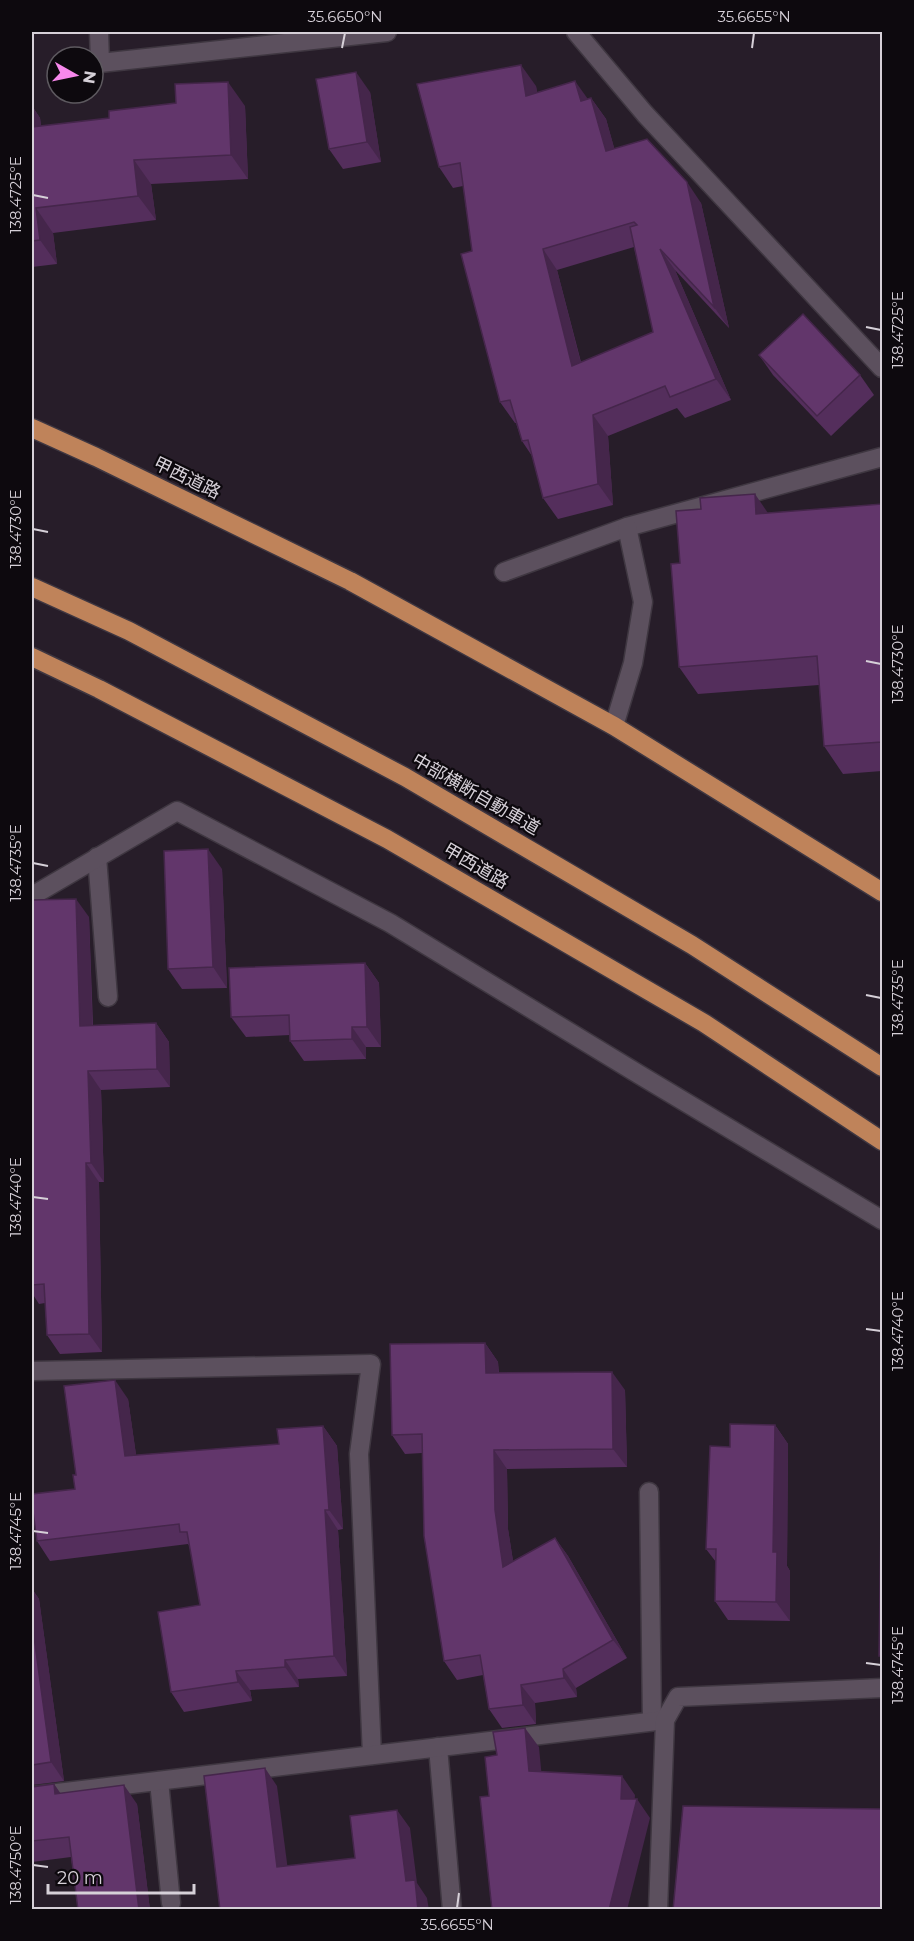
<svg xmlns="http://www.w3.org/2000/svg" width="914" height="1941" viewBox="0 0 914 1941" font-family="Montserrat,'Noto Sans JP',sans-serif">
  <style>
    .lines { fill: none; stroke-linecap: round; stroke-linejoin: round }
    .lane-casing { stroke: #3f3741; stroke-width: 21 }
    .street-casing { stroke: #3f3741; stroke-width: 21 }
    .highway-casing { stroke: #3f3741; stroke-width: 21 }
    .lane { stroke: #5c505e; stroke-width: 18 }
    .street { stroke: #5c505e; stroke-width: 18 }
    .highway { stroke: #bf835a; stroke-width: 18 }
    .wall { fill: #542e5c; fill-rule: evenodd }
    .shaded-wall { fill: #45264b }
    .building { fill: #62366b; stroke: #45264b; stroke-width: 1.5; fill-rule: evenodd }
    .ticks { fill: none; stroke: #d6d0d8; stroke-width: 2 }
    .labels { text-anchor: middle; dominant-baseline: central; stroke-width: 4.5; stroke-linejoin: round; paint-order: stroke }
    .street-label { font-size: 18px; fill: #d6d0d8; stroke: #0d090e }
    .neatline { fill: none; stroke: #d6d0d8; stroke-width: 2 }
    .ticks-label { font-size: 15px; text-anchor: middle; fill: #d6d0d8 }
  </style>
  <rect width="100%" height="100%" fill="#271d29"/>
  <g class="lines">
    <defs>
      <g id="lane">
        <path d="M 99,32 L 100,63 L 387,32"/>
        <path d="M 97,857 L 108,997"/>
        <path d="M 649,1492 L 652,1721"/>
        <path d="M 438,1747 L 452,1910"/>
        <path d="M 159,1781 L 171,1903"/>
      </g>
      <g id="street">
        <path d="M 576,32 L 645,114 L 882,368"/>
        <path d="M 504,572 L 627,527 L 882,457"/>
        <path d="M 614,726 L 633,663 L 643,602 L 627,527"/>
        <path d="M 32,896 L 177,811 L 390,923 L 640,1075 L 882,1220"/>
        <path d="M 32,1371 L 371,1364 L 359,1454 L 372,1755"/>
        <path d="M 32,1796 L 665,1720"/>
        <path d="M 658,1910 L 665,1720 L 678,1697 L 882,1688"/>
      </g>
      <g id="highway">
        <path d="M 32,428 L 96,457 L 350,581 L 614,726 L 882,892"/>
        <path d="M 32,587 L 129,631 L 405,777 L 692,945 L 882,1067"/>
        <path d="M 32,657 L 99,689 L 387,839 L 704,1023 L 882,1141"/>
      </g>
    </defs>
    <use href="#lane" class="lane-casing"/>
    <use href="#street" class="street-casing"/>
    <use href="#highway" class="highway-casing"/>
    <use href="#lane" class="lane"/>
    <use href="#street" class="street"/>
    <use href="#highway" class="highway"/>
  </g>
  <g class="wall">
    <path d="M 536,86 L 537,93 L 588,99 L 591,98 L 606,119 L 614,148 L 701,203 L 729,328 L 675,270 L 731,400 L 685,418 L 677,408 L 608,436 L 613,505 L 558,519 L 543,498 L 532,456 L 522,441 L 516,423 L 515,423 L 500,402 L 472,251 L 463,186 L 453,188 L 439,167 ZM 634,247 L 653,332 L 581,362 L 557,270 Z"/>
    <path d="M 370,92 L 381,162 L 343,169 L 329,149 Z"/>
    <path d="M 32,106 L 40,118 L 41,126 L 245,106 L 248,179 L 151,184 L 156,220 L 53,233 L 57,264 L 32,267 Z"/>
    <path d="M 759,355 L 860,375 L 874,395 L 831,436 L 773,375 Z"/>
    <path d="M 882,504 L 882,771 L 843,774 L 824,746 L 819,685 L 698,694 L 679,667 L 680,563 L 768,513 Z"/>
    <path d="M 222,869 L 227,988 L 182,989 L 168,969 Z"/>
    <path d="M 32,900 L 89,917 L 93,1025 L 156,1023 L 169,1042 L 170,1087 L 101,1090 L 104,1182 L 99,1182 L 102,1352 L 60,1354 L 47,1335 L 45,1303 L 39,1304 L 32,1293 Z"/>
    <path d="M 365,963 L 379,983 L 381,1047 L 366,1047 L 366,1059 L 304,1061 L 290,1041 L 290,1035 L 246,1037 L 231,1017 Z"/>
    <path d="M 485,1343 L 498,1362 L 499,1373 L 625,1390 L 627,1467 L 507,1469 L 508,1529 L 513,1561 L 555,1538 L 568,1556 L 627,1658 L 576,1688 L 577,1697 L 535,1703 L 536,1724 L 502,1728 L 489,1709 L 483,1675 L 457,1680 L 444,1661 L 422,1453 L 405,1454 L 392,1435 Z"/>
    <path d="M 128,1399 L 136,1455 L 279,1444 L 323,1426 L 337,1446 L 343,1529 L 338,1530 L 347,1676 L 298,1679 L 299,1687 L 250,1690 L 252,1701 L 184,1712 L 171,1692 L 200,1605 L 190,1547 L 188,1544 L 50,1561 L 37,1541 L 75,1489 L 76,1475 Z"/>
    <path d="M 775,1425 L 788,1444 L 787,1566 L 790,1571 L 790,1621 L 728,1620 L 715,1601 L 716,1562 L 706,1549 L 730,1447 Z"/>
    <path d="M 32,1589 L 39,1599 L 64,1781 L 32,1785 Z"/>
    <path d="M 54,1784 L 60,1793 L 137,1804 L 150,1910 L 78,1910 L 71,1857 L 32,1862 L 32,1787 Z"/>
  </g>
  <g class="shaded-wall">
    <path d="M 521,65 L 536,86 L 541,117 L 526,96 Z"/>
    <path d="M 356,72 L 370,92 L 381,162 L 367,142 Z"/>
    <path d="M 575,81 L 590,102 L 581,101 Z"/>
    <path d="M 228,82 L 245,106 L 248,179 L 231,155 Z"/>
    <path d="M 591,98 L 606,119 L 621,172 L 606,151 Z"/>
    <path d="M 32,106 L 40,118 L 44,152 L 32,134 Z"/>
    <path d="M 134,160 L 151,184 L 156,220 L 138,196 Z"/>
    <path d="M 687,182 L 701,203 L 729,328 L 714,307 Z"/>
    <path d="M 36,208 L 53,233 L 57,264 L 40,240 Z"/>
    <path d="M 543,249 L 557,270 L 587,387 L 572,366 Z"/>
    <path d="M 660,249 L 675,270 L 731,400 L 716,379 Z"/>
    <path d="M 593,415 L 608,436 L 613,505 L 598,484 Z"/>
    <path d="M 755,494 L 774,522 L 756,514 Z"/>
    <path d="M 208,849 L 222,869 L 227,988 L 213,967 Z"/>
    <path d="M 76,899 L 89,917 L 93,1044 L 80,1026 Z"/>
    <path d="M 365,963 L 379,983 L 381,1047 L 367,1027 Z"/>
    <path d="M 156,1023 L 169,1042 L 170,1087 L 157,1069 Z"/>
    <path d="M 352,1027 L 366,1047 L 366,1059 L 352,1039 Z"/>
    <path d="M 88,1071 L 101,1090 L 104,1182 L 91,1163 Z"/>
    <path d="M 86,1163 L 99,1182 L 102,1352 L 89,1334 Z"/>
    <path d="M 485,1343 L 498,1362 L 499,1392 L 486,1373 Z"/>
    <path d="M 612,1372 L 625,1390 L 627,1467 L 613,1449 Z"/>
    <path d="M 115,1380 L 128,1399 L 139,1475 L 125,1456 Z"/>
    <path d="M 775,1425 L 788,1444 L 787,1566 L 790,1571 L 790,1621 L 776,1602 L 773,1552 Z"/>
    <path d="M 323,1426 L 337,1446 L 343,1529 L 329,1510 Z"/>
    <path d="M 494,1450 L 507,1469 L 508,1529 L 517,1586 L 503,1567 L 495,1510 Z"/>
    <path d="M 325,1510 L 338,1530 L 347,1676 L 334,1656 Z"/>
    <path d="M 555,1538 L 568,1556 L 627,1658 L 613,1640 Z"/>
    <path d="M 32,1589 L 39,1599 L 64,1781 L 51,1762 L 32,1622 Z"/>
    <path d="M 285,1660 L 298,1679 L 299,1687 L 285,1667 Z"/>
    <path d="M 563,1669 L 576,1688 L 577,1697 L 564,1678 Z"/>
    <path d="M 236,1671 L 250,1690 L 252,1701 L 238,1682 Z"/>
    <path d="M 521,1685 L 535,1703 L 536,1724 L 523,1705 Z"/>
    <path d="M 525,1728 L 539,1747 L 543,1790 L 529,1771 Z"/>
    <path d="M 265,1768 L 277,1786 L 290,1886 L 277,1867 Z"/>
    <path d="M 622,1776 L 635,1795 L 634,1810 L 637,1799 L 650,1818 L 627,1910 L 609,1910 Z"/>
    <path d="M 54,1784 L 67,1803 L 55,1794 Z"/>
    <path d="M 124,1785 L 137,1804 L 150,1910 L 139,1910 Z"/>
    <path d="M 397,1810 L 410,1828 L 417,1883 L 427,1898 L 429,1910 L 418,1910 L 406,1881 Z"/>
  </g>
  <g class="building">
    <path d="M 521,65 L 526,96 L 575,81 L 581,101 L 591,98 L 606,151 L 647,139 L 687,182 L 714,307 L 660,249 L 716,379 L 670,397 L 665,386 L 593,415 L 598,484 L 543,498 L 528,440 L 522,441 L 510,400 L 500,402 L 461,254 L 472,251 L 460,163 L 439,167 L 417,84 ZM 634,222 L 637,225 L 630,227 L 653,332 L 572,366 L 543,249 Z"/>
    <path d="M 356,72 L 367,142 L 329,149 L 316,79 Z"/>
    <path d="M 228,82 L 231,155 L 134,160 L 138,196 L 36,208 L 40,240 L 32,241 L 32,127 L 109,118 L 109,111 L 176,103 L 175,84 Z"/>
    <path d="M 803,314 L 860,375 L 817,416 L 759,355 Z"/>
    <path d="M 755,494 L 756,514 L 882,504 L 882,742 L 824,746 L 817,656 L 679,667 L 671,564 L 680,563 L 676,511 L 701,509 L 700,498 Z"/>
    <path d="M 208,849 L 213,967 L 168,969 L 164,851 Z"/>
    <path d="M 76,899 L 80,1026 L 156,1023 L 157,1069 L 88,1071 L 91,1163 L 86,1163 L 89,1334 L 47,1335 L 44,1284 L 32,1285 L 32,900 Z"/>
    <path d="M 365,963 L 367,1027 L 352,1027 L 352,1039 L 290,1041 L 289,1015 L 231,1017 L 229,968 Z"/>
    <path d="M 485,1343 L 486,1373 L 612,1372 L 613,1449 L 494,1450 L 495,1510 L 503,1567 L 555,1538 L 613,1640 L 563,1669 L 564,1678 L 521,1685 L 523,1705 L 489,1709 L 480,1655 L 444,1661 L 424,1536 L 422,1434 L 392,1435 L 390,1344 Z"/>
    <path d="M 115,1380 L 125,1456 L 279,1444 L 277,1429 L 323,1426 L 329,1510 L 325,1510 L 334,1656 L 285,1660 L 285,1667 L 236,1671 L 238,1682 L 171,1692 L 158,1612 L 200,1605 L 187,1532 L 180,1532 L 179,1524 L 37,1541 L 32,1504 L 32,1494 L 75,1489 L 73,1475 L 76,1475 L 64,1386 Z"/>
    <path d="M 730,1424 L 775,1425 L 773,1552 L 777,1552 L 776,1602 L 715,1601 L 716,1549 L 706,1549 L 710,1446 L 730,1447 Z"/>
    <path d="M 881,1519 L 882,1519 L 882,1656 L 879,1656 Z"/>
    <path d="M 32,1622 L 51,1762 L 32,1765 Z"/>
    <path d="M 525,1728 L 529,1771 L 622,1776 L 621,1799 L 637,1799 L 609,1910 L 492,1910 L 480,1797 L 489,1796 L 485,1757 L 497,1755 L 493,1732 Z"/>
    <path d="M 265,1768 L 277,1867 L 355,1858 L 350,1816 L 397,1810 L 406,1881 L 415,1880 L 418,1910 L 220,1910 L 204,1776 Z"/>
    <path d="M 54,1784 L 55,1794 L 124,1785 L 139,1910 L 78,1910 L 69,1837 L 32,1841 L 32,1787 Z"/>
    <path d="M 683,1806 L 882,1809 L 882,1910 L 673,1910 Z"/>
  </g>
  <path class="ticks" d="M 342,48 L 345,33M 752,48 L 754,33M 33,195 L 48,198M 866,327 L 881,330M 33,529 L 48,532M 866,661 L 881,664M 33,863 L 48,866M 866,995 L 881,998M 33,1197 L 48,1199M 866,1329 L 881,1331M 33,1531 L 48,1533M 866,1663 L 881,1665M 33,1865 L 48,1867M 457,1908 L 459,1893"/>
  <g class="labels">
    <g class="street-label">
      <text transform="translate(187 478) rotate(26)">甲西道路</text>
      <text transform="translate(476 794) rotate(30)">中部横断自動車道</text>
      <text transform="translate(476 866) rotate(30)">甲西道路</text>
    </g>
  </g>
  <rect width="914" height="1941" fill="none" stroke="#0d090e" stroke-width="66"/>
  <g transform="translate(75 75) rotate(99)"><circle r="28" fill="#0d090e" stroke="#5d595f" stroke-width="1.5"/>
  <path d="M0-4.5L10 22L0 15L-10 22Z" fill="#f788ec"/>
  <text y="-9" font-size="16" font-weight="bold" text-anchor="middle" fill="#d6d0d8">N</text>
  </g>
  <path d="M48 1884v9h146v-9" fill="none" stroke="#d6d0d8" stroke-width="3"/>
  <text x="57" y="1884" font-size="18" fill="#d6d0d8" stroke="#0d090e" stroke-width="4.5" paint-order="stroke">20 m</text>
  <rect x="33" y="33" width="848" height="1875" class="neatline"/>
  <g class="ticks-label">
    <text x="345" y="22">35.6650°N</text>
    <text x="754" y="22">35.6655°N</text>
    <text transform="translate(16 195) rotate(-90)" y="5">138.4725°E</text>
    <text transform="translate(898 330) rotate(-90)" y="5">138.4725°E</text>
    <text transform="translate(16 529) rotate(-90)" y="5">138.4730°E</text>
    <text transform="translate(898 664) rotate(-90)" y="5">138.4730°E</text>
    <text transform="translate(16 863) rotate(-90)" y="5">138.4735°E</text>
    <text transform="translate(898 998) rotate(-90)" y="5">138.4735°E</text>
    <text transform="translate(16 1197) rotate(-90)" y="5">138.4740°E</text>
    <text transform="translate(898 1331) rotate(-90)" y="5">138.4740°E</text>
    <text transform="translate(16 1531) rotate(-90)" y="5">138.4745°E</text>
    <text transform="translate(898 1665) rotate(-90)" y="5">138.4745°E</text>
    <text transform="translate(16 1865) rotate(-90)" y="5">138.4750°E</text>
    <text x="457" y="1930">35.6655°N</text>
  </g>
</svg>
